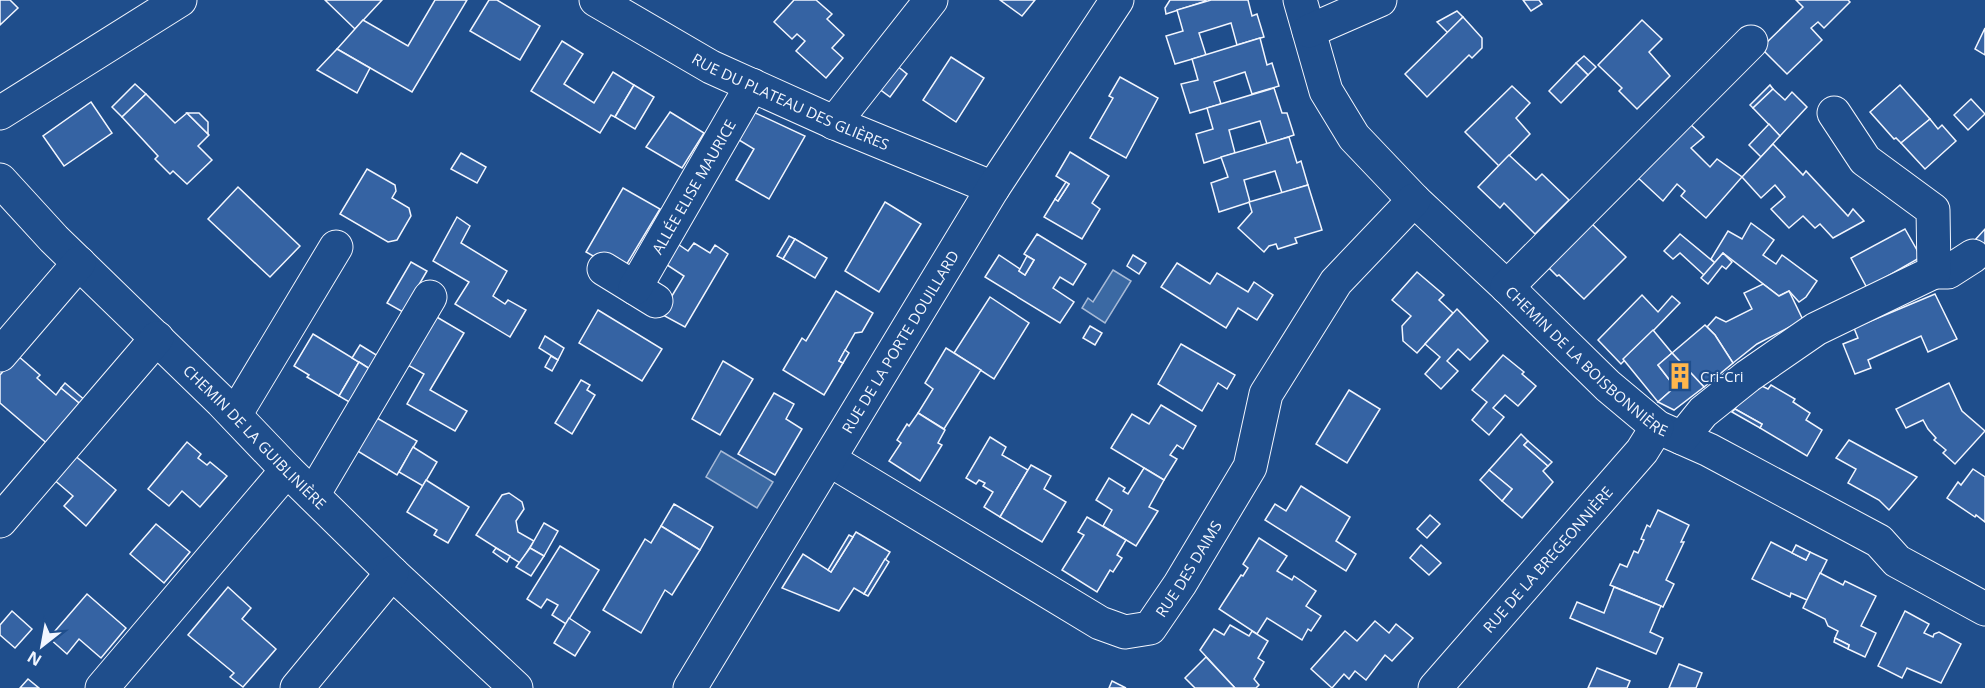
<svg xmlns="http://www.w3.org/2000/svg" width="1985" height="688" viewBox="0 0 1985 688" font-family="'Open Sans',sans-serif">
  <style>
    .water { fill: #3b69a3; stroke: #a8bbd7; stroke-width: 1.5 }
    .building { fill: #3563a3; stroke: #f2f6ff; stroke-width: 1.5 }
    .lines { fill: none; stroke-linecap: round; stroke-linejoin: round }
    .minor-casing { stroke: #f2f6ff; stroke-width: 35 }
    .minor { stroke: #1f4e8c; stroke-width: 33 }
    .labels { text-anchor: middle; dominant-baseline: central; stroke-width: 4.5; stroke-linejoin: round; paint-order: stroke }
    .street-label { font-size: 15px; fill: #f2f6ff; stroke: #1f4e8c }
    .poi-label { font-size: 15px; fill: #f2f6ff; stroke: #1f4e8c; text-anchor: start }
  </style>
  <rect width="100%" height="100%" fill="#1f4e8c"/>
  <g class="water">
    <path d="M 1113,270 L 1131,281 L 1105,323 L 1082,308 L 1088,298 L 1093,302 Z"/>
    <path d="M 721,451 L 773,482 L 757,508 L 706,477 Z"/>
  </g>
  <g class="building">
    <path d="M 0,0 L 10,0 L 18,8 L 0,25 Z"/>
    <path d="M 325,0 L 382,0 L 355,29 Z"/>
    <path d="M 435,0 L 467,0 L 412,92 L 337,49 L 363,20 L 408,46 Z"/>
    <path d="M 489,0 L 497,0 L 540,26 L 520,60 L 470,31 Z"/>
    <path d="M 794,0 L 816,0 L 832,14 L 827,19 L 844,35 L 832,48 L 843,58 L 826,78 L 796,51 L 805,41 L 797,34 L 792,39 L 774,22 Z"/>
    <path d="M 1000,0 L 1035,0 L 1022,16 Z"/>
    <path d="M 1170,0 L 1206,0 L 1206,1 L 1166,14 L 1165,8 Z"/>
    <path d="M 1211,0 L 1248,0 L 1252,16 L 1257,14 L 1264,37 L 1237,45 L 1231,23 L 1199,33 L 1206,55 L 1175,64 L 1166,36 L 1183,31 L 1177,10 Z"/>
    <path d="M 1523,0 L 1539,0 L 1542,4 L 1531,11 Z"/>
    <path d="M 1796,0 L 1848,0 L 1850,2 L 1824,28 L 1818,22 L 1811,28 L 1822,40 L 1787,74 L 1761,48 L 1803,7 Z"/>
    <path d="M 1457,11 L 1463,17 L 1448,33 L 1437,22 Z"/>
    <path d="M 1463,17 L 1482,38 L 1482,48 L 1472,58 L 1469,55 L 1427,97 L 1405,74 Z"/>
    <path d="M 1642,20 L 1662,39 L 1649,52 L 1670,76 L 1637,109 L 1619,91 L 1622,88 L 1598,65 Z"/>
    <path d="M 1985,28 L 1985,55 L 1975,49 Z"/>
    <path d="M 1260,38 L 1267,65 L 1272,63 L 1279,86 L 1252,94 L 1245,72 L 1214,82 L 1221,104 L 1190,113 L 1181,84 L 1198,80 L 1192,59 Z"/>
    <path d="M 562,41 L 583,54 L 564,84 L 594,103 L 613,72 L 634,85 L 615,117 L 611,115 L 600,133 L 531,91 Z"/>
    <path d="M 337,49 L 370,68 L 357,93 L 317,70 Z"/>
    <path d="M 1584,56 L 1596,67 L 1588,75 L 1576,63 Z"/>
    <path d="M 951,57 L 984,78 L 956,122 L 923,100 Z"/>
    <path d="M 1576,63 L 1588,75 L 1561,103 L 1549,91 Z"/>
    <path d="M 896,65 L 907,74 L 890,97 L 878,88 Z"/>
    <path d="M 1120,77 L 1158,98 L 1126,158 L 1090,138 L 1113,98 L 1109,96 Z"/>
    <path d="M 135,84 L 146,94 L 122,117 L 112,107 Z"/>
    <path d="M 634,85 L 654,97 L 635,129 L 615,117 Z"/>
    <path d="M 1770,85 L 1773,89 L 1753,108 L 1750,105 Z"/>
    <path d="M 1900,85 L 1930,119 L 1901,143 L 1896,138 L 1894,139 L 1870,112 Z"/>
    <path d="M 1512,86 L 1530,103 L 1516,118 L 1530,134 L 1499,166 L 1465,132 Z"/>
    <path d="M 1274,88 L 1282,113 L 1287,113 L 1294,135 L 1267,144 L 1260,121 L 1229,130 L 1235,153 L 1204,163 L 1196,134 L 1213,129 L 1207,108 Z"/>
    <path d="M 1773,89 L 1785,100 L 1792,92 L 1807,107 L 1780,136 L 1753,108 Z"/>
    <path d="M 146,94 L 175,123 L 187,113 L 209,135 L 198,146 L 212,160 L 187,184 L 173,171 L 170,174 L 155,159 L 158,156 L 122,117 Z"/>
    <path d="M 1971,99 L 1985,114 L 1968,130 L 1954,115 Z"/>
    <path d="M 91,102 L 112,133 L 64,166 L 43,136 Z"/>
    <path d="M 749,110 L 805,136 L 769,199 L 736,180 L 754,149 L 734,137 Z"/>
    <path d="M 670,112 L 704,133 L 682,168 L 646,147 Z"/>
    <path d="M 187,113 L 199,113 L 208,122 L 208,134 Z"/>
    <path d="M 1930,119 L 1938,129 L 1942,125 L 1956,141 L 1925,169 L 1901,143 Z"/>
    <path d="M 1689,123 L 1704,137 L 1691,148 L 1710,167 L 1717,159 L 1742,177 L 1706,218 L 1681,196 L 1685,191 L 1677,184 L 1663,201 L 1635,175 Z"/>
    <path d="M 1769,124 L 1780,136 L 1761,157 L 1749,145 Z"/>
    <path d="M 1289,137 L 1297,163 L 1301,161 L 1308,185 L 1282,193 L 1275,171 L 1244,180 L 1250,202 L 1219,212 L 1211,183 L 1228,177 L 1221,157 Z"/>
    <path d="M 1773,144 L 1803,175 L 1806,171 L 1848,216 L 1853,209 L 1864,221 L 1833,238 L 1820,224 L 1815,228 L 1803,216 L 1789,228 L 1771,209 L 1785,197 L 1775,185 L 1761,198 L 1742,177 Z"/>
    <path d="M 1070,152 L 1109,176 L 1092,203 L 1100,209 L 1082,239 L 1044,217 L 1055,199 L 1058,201 L 1069,184 L 1056,176 Z"/>
    <path d="M 461,153 L 486,167 L 477,183 L 451,169 Z"/>
    <path d="M 1509,155 L 1536,180 L 1542,174 L 1569,200 L 1535,234 L 1504,203 L 1500,208 L 1478,187 Z"/>
    <path d="M 367,169 L 395,185 L 396,191 L 392,198 L 409,208 L 411,216 L 397,240 L 388,242 L 340,214 Z"/>
    <path d="M 1066,182 L 1069,184 L 1058,201 L 1055,199 Z"/>
    <path d="M 1308,185 L 1322,230 L 1295,238 L 1297,243 L 1278,249 L 1276,244 L 1269,246 L 1264,252 L 1238,228 L 1252,212 L 1249,202 Z"/>
    <path d="M 238,187 L 300,246 L 270,277 L 208,219 Z"/>
    <path d="M 623,188 L 660,209 L 622,272 L 586,252 Z"/>
    <path d="M 885,202 L 921,224 L 879,292 L 845,271 Z"/>
    <path d="M 457,217 L 470,226 L 461,243 L 507,271 L 493,296 L 505,304 L 508,300 L 526,310 L 510,337 L 455,304 L 469,282 L 433,261 Z"/>
    <path d="M 1589,221 L 1626,257 L 1584,299 L 1559,275 L 1557,276 L 1545,264 Z"/>
    <path d="M 1751,223 L 1774,240 L 1763,255 L 1776,264 L 1782,255 L 1817,281 L 1806,297 L 1799,302 L 1789,291 L 1779,296 L 1723,253 L 1715,263 L 1711,259 L 1728,231 L 1742,239 Z"/>
    <path d="M 1905,229 L 1921,257 L 1867,288 L 1851,258 Z"/>
    <path d="M 1985,229 L 1985,249 L 1975,240 Z"/>
    <path d="M 1037,234 L 1086,264 L 1073,285 L 1060,277 L 1053,288 L 1074,302 L 1060,323 L 985,277 L 999,255 L 1020,269 L 1019,271 L 1025,275 L 1034,260 L 1024,254 Z"/>
    <path d="M 1680,234 L 1715,263 L 1704,275 L 1680,253 L 1673,259 L 1664,251 Z"/>
    <path d="M 789,236 L 795,239 L 783,259 L 777,256 Z"/>
    <path d="M 795,239 L 827,258 L 815,278 L 783,259 Z"/>
    <path d="M 672,240 L 688,251 L 694,243 L 710,253 L 715,245 L 728,254 L 685,327 L 661,314 L 684,276 L 661,261 Z"/>
    <path d="M 1723,253 L 1732,262 L 1726,269 L 1722,266 L 1708,284 L 1701,278 Z"/>
    <path d="M 1133,255 L 1146,263 L 1139,274 L 1127,266 Z"/>
    <path d="M 1027,256 L 1034,260 L 1025,275 L 1019,271 Z"/>
    <path d="M 411,262 L 427,271 L 403,312 L 387,303 Z"/>
    <path d="M 1177,263 L 1210,284 L 1217,273 L 1248,292 L 1254,282 L 1273,295 L 1257,320 L 1238,308 L 1226,328 L 1161,287 Z"/>
    <path d="M 1417,272 L 1444,295 L 1439,300 L 1453,313 L 1417,353 L 1403,341 L 1402,326 L 1411,316 L 1392,300 Z"/>
    <path d="M 1763,284 L 1779,296 L 1789,291 L 1803,320 L 1757,344 L 1733,363 L 1715,335 L 1707,327 L 1716,317 L 1726,322 L 1752,309 L 1744,293 Z"/>
    <path d="M 836,291 L 873,313 L 862,332 L 855,333 L 839,361 L 843,363 L 824,395 L 783,370 L 802,338 L 806,341 Z"/>
    <path d="M 1935,294 L 1957,339 L 1928,352 L 1921,336 L 1868,360 L 1871,368 L 1855,374 L 1843,344 L 1858,338 L 1854,328 Z"/>
    <path d="M 1642,295 L 1658,312 L 1672,296 L 1680,303 L 1621,364 L 1598,340 Z"/>
    <path d="M 990,297 L 1029,323 L 994,379 L 954,353 Z"/>
    <path d="M 1457,309 L 1488,341 L 1470,360 L 1458,349 L 1447,361 L 1458,371 L 1441,389 L 1425,374 L 1440,357 L 1425,344 Z"/>
    <path d="M 598,310 L 662,349 L 642,381 L 579,343 Z"/>
    <path d="M 435,316 L 464,333 L 430,390 L 467,411 L 455,431 L 407,404 L 424,374 L 406,364 Z"/>
    <path d="M 1705,325 L 1715,335 L 1733,363 L 1704,387 L 1672,353 Z"/>
    <path d="M 1090,326 L 1102,333 L 1095,345 L 1083,338 Z"/>
    <path d="M 1653,330 L 1672,353 L 1658,365 L 1675,387 L 1658,402 L 1623,359 Z"/>
    <path d="M 313,334 L 359,362 L 339,396 L 307,377 L 309,375 L 294,366 Z"/>
    <path d="M 545,336 L 564,348 L 558,360 L 539,348 Z"/>
    <path d="M 1181,344 L 1235,375 L 1227,389 L 1218,383 L 1202,411 L 1158,384 Z"/>
    <path d="M 360,345 L 378,356 L 370,369 L 352,358 Z"/>
    <path d="M 946,348 L 981,370 L 944,429 L 918,413 L 933,389 L 925,383 Z"/>
    <path d="M 845,350 L 849,353 L 843,363 L 839,361 Z"/>
    <path d="M 1672,353 L 1704,387 L 1674,410 L 1658,402 L 1675,387 L 1658,365 Z"/>
    <path d="M 17,355 L 40,375 L 37,378 L 56,395 L 61,388 L 83,406 L 50,446 L 0,403 L 0,375 Z"/>
    <path d="M 1503,355 L 1524,372 L 1522,374 L 1536,386 L 1518,406 L 1505,395 L 1493,408 L 1504,417 L 1489,435 L 1472,420 L 1487,402 L 1472,390 Z"/>
    <path d="M 551,356 L 558,360 L 552,371 L 545,367 Z"/>
    <path d="M 723,361 L 753,379 L 720,435 L 692,419 Z"/>
    <path d="M 359,362 L 370,369 L 351,403 L 339,396 Z"/>
    <path d="M 581,380 L 590,385 L 587,390 L 595,395 L 572,434 L 555,423 Z"/>
    <path d="M 65,383 L 87,402 L 83,406 L 61,388 Z"/>
    <path d="M 1949,383 L 1962,411 L 1985,431 L 1955,464 L 1943,453 L 1946,450 L 1934,440 L 1936,438 L 1928,429 L 1923,420 L 1906,428 L 1896,409 Z"/>
    <path d="M 1771,385 L 1795,399 L 1793,402 L 1810,413 L 1806,420 L 1822,430 L 1807,456 L 1760,428 L 1762,424 L 1735,409 L 1740,400 L 1762,386 L 1768,389 Z"/>
    <path d="M 1349,390 L 1380,409 L 1347,463 L 1316,444 Z"/>
    <path d="M 774,393 L 794,404 L 786,419 L 802,429 L 775,475 L 738,454 Z"/>
    <path d="M 1161,405 L 1196,426 L 1183,449 L 1177,445 L 1170,455 L 1177,459 L 1164,480 L 1111,448 L 1132,414 L 1149,424 Z"/>
    <path d="M 1735,409 L 1762,424 L 1760,428 L 1732,412 Z"/>
    <path d="M 918,413 L 945,430 L 938,443 L 942,445 L 920,481 L 889,461 L 901,443 L 897,440 L 907,424 L 909,426 Z"/>
    <path d="M 370,414 L 417,441 L 397,475 L 351,447 Z"/>
    <path d="M 1521,434 L 1528,441 L 1524,445 L 1548,466 L 1543,471 L 1553,482 L 1522,518 L 1502,501 L 1512,489 L 1489,470 Z"/>
    <path d="M 990,437 L 1006,447 L 1002,455 L 1028,470 L 1000,517 L 984,507 L 993,492 L 983,486 L 985,483 L 979,480 L 976,484 L 966,478 Z"/>
    <path d="M 1849,440 L 1917,477 L 1889,510 L 1879,500 L 1848,483 L 1856,469 L 1836,458 Z"/>
    <path d="M 1528,441 L 1552,462 L 1548,466 L 1524,445 Z"/>
    <path d="M 187,442 L 201,454 L 198,458 L 207,465 L 210,462 L 227,476 L 200,507 L 182,491 L 169,506 L 148,489 Z"/>
    <path d="M 413,447 L 437,462 L 423,486 L 399,472 Z"/>
    <path d="M 73,454 L 116,490 L 86,526 L 64,506 L 73,496 L 52,478 Z"/>
    <path d="M 1031,465 L 1051,476 L 1044,489 L 1066,502 L 1042,542 L 1000,517 Z"/>
    <path d="M 1144,468 L 1164,480 L 1149,507 L 1158,511 L 1136,546 L 1103,526 L 1112,510 L 1096,500 L 1109,478 L 1125,488 L 1123,491 L 1128,494 Z"/>
    <path d="M 1973,469 L 1985,477 L 1985,522 L 1976,515 L 1975,517 L 1947,498 L 1958,482 L 1961,485 Z"/>
    <path d="M 1489,470 L 1512,489 L 1502,501 L 1480,480 Z"/>
    <path d="M 426,480 L 469,507 L 448,543 L 434,535 L 437,530 L 407,512 Z"/>
    <path d="M 1301,486 L 1350,517 L 1336,541 L 1356,554 L 1346,571 L 1265,520 L 1275,504 L 1286,511 Z"/>
    <path d="M 509,493 L 522,502 L 524,509 L 516,521 L 518,532 L 534,541 L 520,563 L 476,535 L 502,495 Z"/>
    <path d="M 674,504 L 713,527 L 700,550 L 661,526 Z"/>
    <path d="M 1658,510 L 1689,525 L 1681,542 L 1684,542 L 1666,580 L 1674,584 L 1663,607 L 1610,585 L 1620,564 L 1627,567 L 1634,551 L 1638,553 L 1644,540 L 1641,539 L 1647,525 L 1650,527 Z"/>
    <path d="M 1430,515 L 1440,524 L 1427,538 L 1417,529 Z"/>
    <path d="M 1087,517 L 1126,540 L 1117,555 L 1122,558 L 1113,572 L 1110,570 L 1097,592 L 1062,570 L 1084,535 L 1078,532 Z"/>
    <path d="M 544,523 L 558,531 L 544,556 L 530,548 Z"/>
    <path d="M 156,524 L 190,552 L 164,583 L 130,554 Z"/>
    <path d="M 661,526 L 700,550 L 672,595 L 665,590 L 641,633 L 603,610 L 645,539 L 651,543 Z"/>
    <path d="M 856,532 L 890,552 L 864,594 L 854,588 L 839,611 L 782,588 L 803,554 L 831,572 Z"/>
    <path d="M 849,535 L 853,537 L 831,572 L 828,570 Z"/>
    <path d="M 1259,538 L 1287,556 L 1277,571 L 1292,580 L 1294,576 L 1316,591 L 1306,606 L 1321,616 L 1311,631 L 1308,629 L 1302,640 L 1267,618 L 1257,634 L 1219,609 L 1241,575 L 1243,576 L 1248,568 L 1243,564 Z"/>
    <path d="M 1771,542 L 1806,560 L 1810,552 L 1827,560 L 1807,600 L 1791,593 L 1790,597 L 1752,579 Z"/>
    <path d="M 1421,545 L 1441,563 L 1429,575 L 1410,558 Z"/>
    <path d="M 1796,545 L 1810,552 L 1806,560 L 1792,553 Z"/>
    <path d="M 560,546 L 599,570 L 566,624 L 552,615 L 558,605 L 547,599 L 541,608 L 527,599 Z"/>
    <path d="M 496,548 L 510,556 L 507,562 L 493,552 Z"/>
    <path d="M 530,548 L 544,556 L 531,576 L 516,567 Z"/>
    <path d="M 885,559 L 889,562 L 868,596 L 864,594 Z"/>
    <path d="M 1820,573 L 1843,585 L 1845,581 L 1876,596 L 1861,626 L 1876,633 L 1865,657 L 1848,649 L 1849,645 L 1835,638 L 1838,631 L 1828,626 L 1825,619 L 1803,608 Z"/>
    <path d="M 228,587 L 251,608 L 242,619 L 276,649 L 243,687 L 230,677 L 234,673 L 188,635 Z"/>
    <path d="M 1614,587 L 1661,606 L 1650,632 L 1663,638 L 1656,654 L 1570,618 L 1577,602 L 1604,613 Z"/>
    <path d="M 87,594 L 126,628 L 101,658 L 79,639 L 67,654 L 49,638 Z"/>
    <path d="M 12,611 L 32,629 L 15,648 L 0,635 L 0,625 Z"/>
    <path d="M 1905,611 L 1929,624 L 1924,633 L 1933,637 L 1934,634 L 1939,632 L 1961,644 L 1941,683 L 1907,668 L 1902,678 L 1878,666 Z"/>
    <path d="M 569,618 L 590,632 L 575,656 L 554,643 Z"/>
    <path d="M 1375,621 L 1389,633 L 1396,624 L 1413,638 L 1392,661 L 1385,655 L 1366,680 L 1355,671 L 1349,679 L 1344,674 L 1332,688 L 1311,669 L 1345,631 L 1357,641 Z"/>
    <path d="M 1230,625 L 1249,636 L 1252,631 L 1268,641 L 1258,658 L 1264,662 L 1254,679 L 1259,685 L 1256,688 L 1235,688 L 1200,650 L 1214,629 L 1224,635 Z"/>
    <path d="M 1835,638 L 1849,645 L 1848,649 L 1834,642 Z"/>
    <path d="M 1206,657 L 1235,688 L 1195,688 L 1185,678 Z"/>
    <path d="M 1679,664 L 1702,673 L 1696,688 L 1669,688 Z"/>
    <path d="M 1597,668 L 1630,681 L 1627,688 L 1588,688 Z"/>
    <path d="M 28,679 L 39,688 L 20,688 Z"/>
    <path d="M 1112,681 L 1126,688 L 1109,688 Z"/>
  </g>
  <g class="lines">
    <defs>
      <g id="minor">
        <path id="s1" d="M 596,0 L 711,67 L 842,126 L 993,188"/>
        <path id="s2" d="M 1300,0 L 1326,91 L 1354,137 L 1414,200 L 1507,287 L 1608,386 L 1657,427 L 1709,450 L 1879,541 L 1897,561 L 1985,609"/>
        <path d="M 1309,31 L 1380,0"/>
        <path d="M 0,113 L 180,0"/>
        <path d="M 834,123 L 931,0"/>
        <path id="s3" d="M 0,180 L 54,239 L 222,402 L 287,470 L 392,573 L 516,688"/>
        <path d="M 604,269 L 656,301"/>
        <path d="M 1934,272 L 1948,272 L 1973,256"/>
        <path d="M 1507,287 L 1751,42"/>
        <path id="s4" d="M 635,288 L 752,85"/>
        <path d="M 0,355 L 79,263"/>
        <path d="M 235,415 L 336,247"/>
        <path d="M 1682,438 L 1703,412 L 1748,376 L 1816,329 L 1934,272 L 1933,210 L 1865,160 L 1834,113"/>
        <path id="s5" d="M 830,460 L 1100,623 L 1125,632 L 1150,628 L 1180,584 L 1250,467 L 1266,394 L 1336,282 L 1414,200"/>
        <path d="M 313,495 L 430,297"/>
        <path d="M 0,521 L 157,338"/>
        <path d="M 102,688 L 287,470"/>
        <path d="M 297,688 L 392,573"/>
        <path id="s6" d="M 690,688 L 993,188 L 1117,0"/>
        <path id="s7" d="M 1435,688 L 1642,451 L 1657,427"/>
      </g>
    </defs>
    <use href="#minor" class="minor-casing"/>
    <use href="#minor" class="minor"/>
  </g>
  <defs>
    <symbol id="building-bare" viewBox="-9 -9 18 18"><path d="M-4-6H4V6H1V3H-1V6H-4ZM-2.5-4.3h1.7v1.8h-1.7ZM.8-4.3h1.7v1.8H.8ZM-2.5-1h1.7V.8h-1.7ZM.8-1h1.7V.8H.8Z" fill="#ffb74d" stroke="#1f4e8c" stroke-width="2.5" paint-order="stroke"/></symbol>
  </defs>
  <g fill-rule="evenodd">
    <use href="#building-bare" x="1661" y="357" width="38" height="38"/>
  </g>
  <g class="labels">
    <g class="street-label">
      <text stroke="none"><textPath href="#s1" startOffset="220">RUE DU PLATEAU DES GLIÈRES</textPath></text>
      <text stroke="none"><textPath href="#s4" startOffset="117">ALLÉE ELISE MAURICE</textPath></text>
      <text stroke="none"><textPath href="#s6" startOffset="405">RUE DE LA PORTE DOUILLARD</textPath></text>
      <text stroke="none"><textPath href="#s2" startOffset="472">CHEMIN DE LA BOISBONNIÈRE</textPath></text>
      <text stroke="none"><textPath href="#s3" startOffset="362">CHEMIN DE LA GUIBLINIÈRE</textPath></text>
      <text stroke="none"><textPath href="#s7" startOffset="171">RUE DE LA BREGEONNIÈRE</textPath></text>
      <text stroke="none"><textPath href="#s5" startOffset="438">RUE DES DAIMS</textPath></text>
    </g>
    <g class="poi-label">
      <text x="1700" y="376">Cri-Cri</text>
    </g>
  </g>
  <g transform="translate(42 646) rotate(211)" stroke="#1f4e8c" stroke-width="4.5" paint-order="stroke">
  <path d="M0-4.5L10 22L0 15L-10 22Z" fill="#f2f6ff"/>
  <text y="-9" font-size="16" font-weight="bold" text-anchor="middle" fill="#f2f6ff">N</text>
  </g>
</svg>
